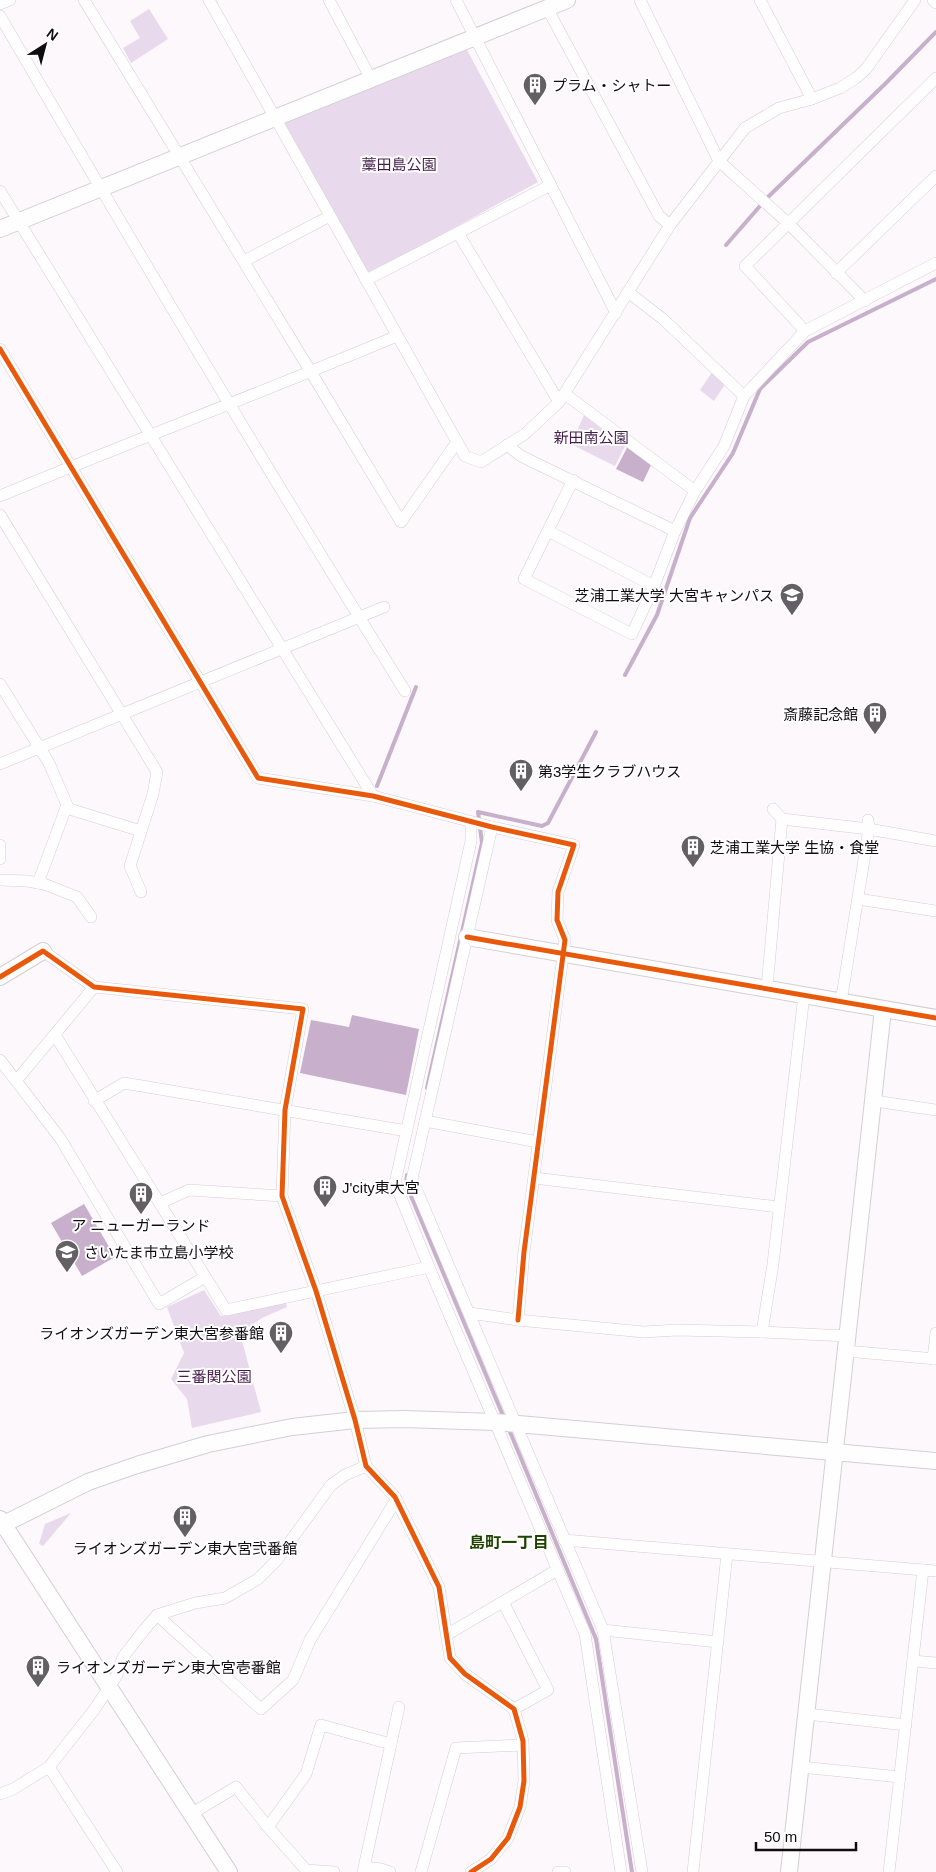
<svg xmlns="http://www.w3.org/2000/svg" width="936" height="1872" viewBox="0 0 936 1872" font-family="Arial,'Noto Sans JP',sans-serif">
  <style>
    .green { fill: #e9d9ec }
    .water { fill: #c8afcc }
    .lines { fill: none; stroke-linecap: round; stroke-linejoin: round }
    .stream { stroke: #c8afcc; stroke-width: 4 }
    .street-casing { stroke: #d3cfd3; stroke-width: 12 }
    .secondary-casing { stroke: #d3cfd3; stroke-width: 18 }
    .street { stroke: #fffeff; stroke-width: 11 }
    .secondary { stroke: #fffeff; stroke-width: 16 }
    .cycleway-casing { stroke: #fff; stroke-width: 8 }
    .cycleway { stroke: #e8590c; stroke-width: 5 }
    .labels { text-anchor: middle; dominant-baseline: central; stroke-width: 4; stroke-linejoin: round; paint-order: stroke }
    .poi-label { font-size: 15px; fill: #110c12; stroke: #fff; text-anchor: start }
    .park-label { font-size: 15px; fill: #471d4f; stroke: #fff }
    .neighbourhood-label { font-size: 16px; font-weight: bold; fill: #1f4401; stroke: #fff }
  </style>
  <rect width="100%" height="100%" fill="#fcf8fc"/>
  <g class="green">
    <path d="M 149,9 L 168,39 L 131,63 L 123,48 L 140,38 L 130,21 Z"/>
    <path d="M 467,50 L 538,182 L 366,276 L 282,121 Z"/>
    <path d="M 713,371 L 726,383 L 714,401 L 700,390 Z"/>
    <path d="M 585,413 L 626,444 L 615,466 L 571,444 Z"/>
    <path d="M 204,1290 L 221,1316 L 286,1303 L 287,1307 L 262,1318 L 240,1333 L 261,1412 L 192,1428 L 187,1399 L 171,1379 L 184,1353 L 167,1307 Z"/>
    <path d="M 71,1513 L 43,1546 L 39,1544 L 45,1524 Z"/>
  </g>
  <g class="water">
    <path d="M 629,444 L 652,463 L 643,482 L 616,469 Z"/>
    <path d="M 352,1015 L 419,1029 L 406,1095 L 300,1073 L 311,1020 L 349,1027 Z"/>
    <path d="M 84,1204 L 115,1257 L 82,1276 L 51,1223 Z"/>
  </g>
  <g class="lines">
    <g class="stream">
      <path d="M 768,197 L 886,83 L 936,32"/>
      <path d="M 726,245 L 760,206"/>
      <path d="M 625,675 L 657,615 L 690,518 L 733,453 L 760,389 L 808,342 L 936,279"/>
      <path d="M 377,786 L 416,687"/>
      <path d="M 427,1088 L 482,843 L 478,812 L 542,826 L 548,823 L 596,732"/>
      <path d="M 407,1175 L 406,1184 L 504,1418"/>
      <path d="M 508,1427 L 596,1639 L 632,1872"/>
    </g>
    <defs>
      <g id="street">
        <path d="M 84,0 L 311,372 L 401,522 L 457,442"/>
        <path d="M 209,0 L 465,456 L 481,462 L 525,434 L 559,402 L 670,225 L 745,128 L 779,108 L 812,99 L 840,88 L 856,78 L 866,69 L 915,0"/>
        <path d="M 329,0 L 371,79"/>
        <path d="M 456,0 L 616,313"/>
        <path d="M 640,0 L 719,161 L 789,224 L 865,301"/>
        <path d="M 760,0 L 812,99"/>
        <path d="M 933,0 L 936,3"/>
        <path d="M 0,4 L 10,0"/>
        <path d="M 547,8 L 659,216 L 670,225"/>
        <path d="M 0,16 C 132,243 266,468 405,691"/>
        <path d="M 0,191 L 373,796"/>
        <path d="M 458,233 L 559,402"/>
        <path d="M 244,261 L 330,216"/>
        <path d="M 836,273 L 936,176"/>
        <path d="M 366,280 L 551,185"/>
        <path d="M 628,292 L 663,319 L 744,396"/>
        <path d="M 805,331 L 745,266 L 936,78"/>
        <path d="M 0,349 L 258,778 L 373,796 L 492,827 L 574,845 L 558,892 L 557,920 L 565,940 L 524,1252 L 518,1320"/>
        <path d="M 565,394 L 695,491"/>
        <path d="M 507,445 L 521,456 L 675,531"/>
        <path d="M 573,480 L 524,579 L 632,634 L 654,586 L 675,531 L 695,491 L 724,446 L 744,396 L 805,331 L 936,263"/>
        <path d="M 0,496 C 132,441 266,391 397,336"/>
        <path d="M 0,515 L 157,772 L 153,794 L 130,866 L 141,892"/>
        <path d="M 548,531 L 654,586"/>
        <path d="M 0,684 L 49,763 L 67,805 L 38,883"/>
        <path d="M 0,764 L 384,607"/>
        <path d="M 66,808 L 141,831"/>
        <path d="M 773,809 L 782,819"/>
        <path d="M 471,822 L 471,841 L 395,1183 L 429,1267 L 585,1634 L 621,1872"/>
        <path d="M 492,827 L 412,1179 L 603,1630 L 642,1872"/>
        <path d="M 0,845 L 0,859"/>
        <path d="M 0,880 L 27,881 L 44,884 L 77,897 L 91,917"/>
        <path d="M 858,899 L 936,911"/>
        <path d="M 43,951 L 94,987 L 303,1009 L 285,1110 L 282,1196 L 316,1291 L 355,1420 L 366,1466 L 395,1497 L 439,1587 L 450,1658 L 465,1674 L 514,1709 L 523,1741 L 524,1781 L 520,1807 L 508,1838 L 491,1859 L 471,1872"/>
        <path d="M 767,988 L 782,819 L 869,829 L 936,841"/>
        <path d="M 841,1002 L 869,829 L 868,820"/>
        <path d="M 55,1035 L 226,1310 L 429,1267"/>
        <path d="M 0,1060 L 60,1138 L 159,1304 L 205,1277"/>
        <path d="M 16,1081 L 94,987"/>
        <path d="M 94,1101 L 124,1083 L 407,1131"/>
        <path d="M 875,1101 L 936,1110"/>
        <path d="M 425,1121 L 538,1142"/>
        <path d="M 534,1178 L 779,1207"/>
        <path d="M 160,1203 L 189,1190 L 282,1196"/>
        <path d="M 470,1313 L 518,1320 L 644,1332 L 677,1330 L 762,1332 L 847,1336"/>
        <path d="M 762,1332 L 773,1264 L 804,995"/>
        <path d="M 846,1351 L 936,1359"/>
        <path d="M 933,1359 L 936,1333"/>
        <path d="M 564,1540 L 936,1571"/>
        <path d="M 503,1602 L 548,1690 L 514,1709"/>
        <path d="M 157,1615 L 261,1709 L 293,1680 L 310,1640 L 396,1500"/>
        <path d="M 603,1630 L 718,1642"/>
        <path d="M 448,1634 L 557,1570"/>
        <path d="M 913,1661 L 936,1663"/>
        <path d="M 807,1714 L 906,1725"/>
        <path d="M 49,1767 L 117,1872"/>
        <path d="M 801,1767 L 900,1777"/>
        <path d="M 0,1794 L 13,1789 L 49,1767 L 94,1710 L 117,1675 L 123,1657 L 144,1630 L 157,1615 L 195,1603 L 225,1598 L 258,1579 L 276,1561 L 331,1485 L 345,1475 L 366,1466"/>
        <path d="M 191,1814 L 236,1787 L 268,1827 L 306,1870 L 334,1872"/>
        <path d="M 268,1827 L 306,1774 L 321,1725 L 391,1744"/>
        <path d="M 365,1867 L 381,1869 L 390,1872"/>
        <path d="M 363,1872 L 399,1707"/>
        <path d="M 421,1872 L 456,1748 L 523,1745"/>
        <path d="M 558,1872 L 565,1872"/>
        <path d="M 693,1872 L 727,1554"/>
        <path d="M 889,1872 L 923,1570"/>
      </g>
      <g id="secondary">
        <path d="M 0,229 L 567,0"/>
        <path d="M 467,937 L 936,1018"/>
        <path d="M 0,977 L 43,951"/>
        <path d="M 0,1519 L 229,1872"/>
        <path d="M 0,1526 L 88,1482 L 137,1465 L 208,1444 L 292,1427 L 355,1420 L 404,1419 L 495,1422 L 936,1461"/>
        <path d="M 789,1872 L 883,1009"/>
      </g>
    </defs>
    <use href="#street" class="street-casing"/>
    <use href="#secondary" class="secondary-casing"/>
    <use href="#street" class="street"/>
    <use href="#secondary" class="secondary"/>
    <defs>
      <g id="cycleway">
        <path d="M 0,349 L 258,778 L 373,796 L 492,827 L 574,845 L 558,892 L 557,920 L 565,940 L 524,1252 L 518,1320"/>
        <path d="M 467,937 L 936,1018"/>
        <path d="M 0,977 L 43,951 L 94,987 L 303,1009 L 285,1110 L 282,1196 L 316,1291 L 355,1420 L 366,1466 L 395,1497 L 439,1587 L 450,1658 L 465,1674 L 514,1709 L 523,1741 L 524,1781 L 520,1807 L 508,1838 L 491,1859 L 471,1872"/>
      </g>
    </defs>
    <use href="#cycleway" class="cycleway-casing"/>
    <use href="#cycleway" class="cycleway"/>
  </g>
  <defs>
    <symbol id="building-pin" viewBox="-11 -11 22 30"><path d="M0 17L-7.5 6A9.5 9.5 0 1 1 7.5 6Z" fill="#635f64" stroke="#fff"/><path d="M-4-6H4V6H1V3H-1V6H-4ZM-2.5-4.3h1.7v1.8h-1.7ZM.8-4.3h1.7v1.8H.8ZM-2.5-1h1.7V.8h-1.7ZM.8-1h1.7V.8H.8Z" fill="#fff"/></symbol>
    <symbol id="university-pin" viewBox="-11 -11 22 30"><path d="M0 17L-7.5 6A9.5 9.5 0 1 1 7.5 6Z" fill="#635f64" stroke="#fff"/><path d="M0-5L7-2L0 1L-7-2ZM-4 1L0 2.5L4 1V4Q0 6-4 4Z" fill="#fff"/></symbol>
    <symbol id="school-pin" viewBox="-11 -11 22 30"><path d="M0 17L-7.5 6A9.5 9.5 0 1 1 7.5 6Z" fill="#635f64" stroke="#fff"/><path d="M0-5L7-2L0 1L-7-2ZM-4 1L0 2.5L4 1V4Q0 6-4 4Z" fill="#fff"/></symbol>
  </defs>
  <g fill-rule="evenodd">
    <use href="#building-pin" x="521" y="71" width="28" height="38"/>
    <use href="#university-pin" x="778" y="581" width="28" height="38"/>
    <use href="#building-pin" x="861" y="700" width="28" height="38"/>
    <use href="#building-pin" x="507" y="757" width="28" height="38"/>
    <use href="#building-pin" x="679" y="833" width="28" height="38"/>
    <use href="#building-pin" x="311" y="1173" width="28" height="38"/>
    <use href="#building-pin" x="127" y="1180" width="28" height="38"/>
    <use href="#school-pin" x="53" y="1238" width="28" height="38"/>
    <use href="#building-pin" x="267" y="1319" width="28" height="38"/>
    <use href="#building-pin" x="171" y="1503" width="28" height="38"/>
    <use href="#building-pin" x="24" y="1653" width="28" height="38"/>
  </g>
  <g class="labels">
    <g class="poi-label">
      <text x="552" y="85">プラム・シャトー</text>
      <text x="774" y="595" text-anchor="end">芝浦工業大学 大宮キャンパス</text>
      <text x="858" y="714" text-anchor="end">斎藤記念館</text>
      <text x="538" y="771">第3学生クラブハウス</text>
      <text x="710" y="847">芝浦工業大学 生協・食堂</text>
      <text x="342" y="1187">J'city東大宮</text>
      <text x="141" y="1225" text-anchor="middle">ア ニューガーランド</text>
      <text x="84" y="1252">さいたま市立島小学校</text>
      <text x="264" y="1333" text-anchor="end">ライオンズガーデン東大宮参番館</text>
      <text x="185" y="1548" text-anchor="middle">ライオンズガーデン東大宮弐番館</text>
      <text x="56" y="1667">ライオンズガーデン東大宮壱番館</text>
    </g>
    <g class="park-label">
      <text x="399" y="164">藁田島公園</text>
      <text x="591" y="437">新田南公園</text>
      <text x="214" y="1376">三番関公園</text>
    </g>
    <g class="neighbourhood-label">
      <text x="509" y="1542">島町一丁目</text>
    </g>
  </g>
  <g transform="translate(45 45) rotate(36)" stroke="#ffffff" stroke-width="4" paint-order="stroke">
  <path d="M0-4L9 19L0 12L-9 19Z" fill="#110c12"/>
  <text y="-8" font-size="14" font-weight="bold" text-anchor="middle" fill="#110c12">N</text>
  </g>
  <path d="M756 1842v8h100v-8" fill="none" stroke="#110c12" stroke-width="2.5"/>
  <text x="764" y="1842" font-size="15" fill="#110c12" stroke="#ffffff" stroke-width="4" paint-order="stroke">50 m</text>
</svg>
